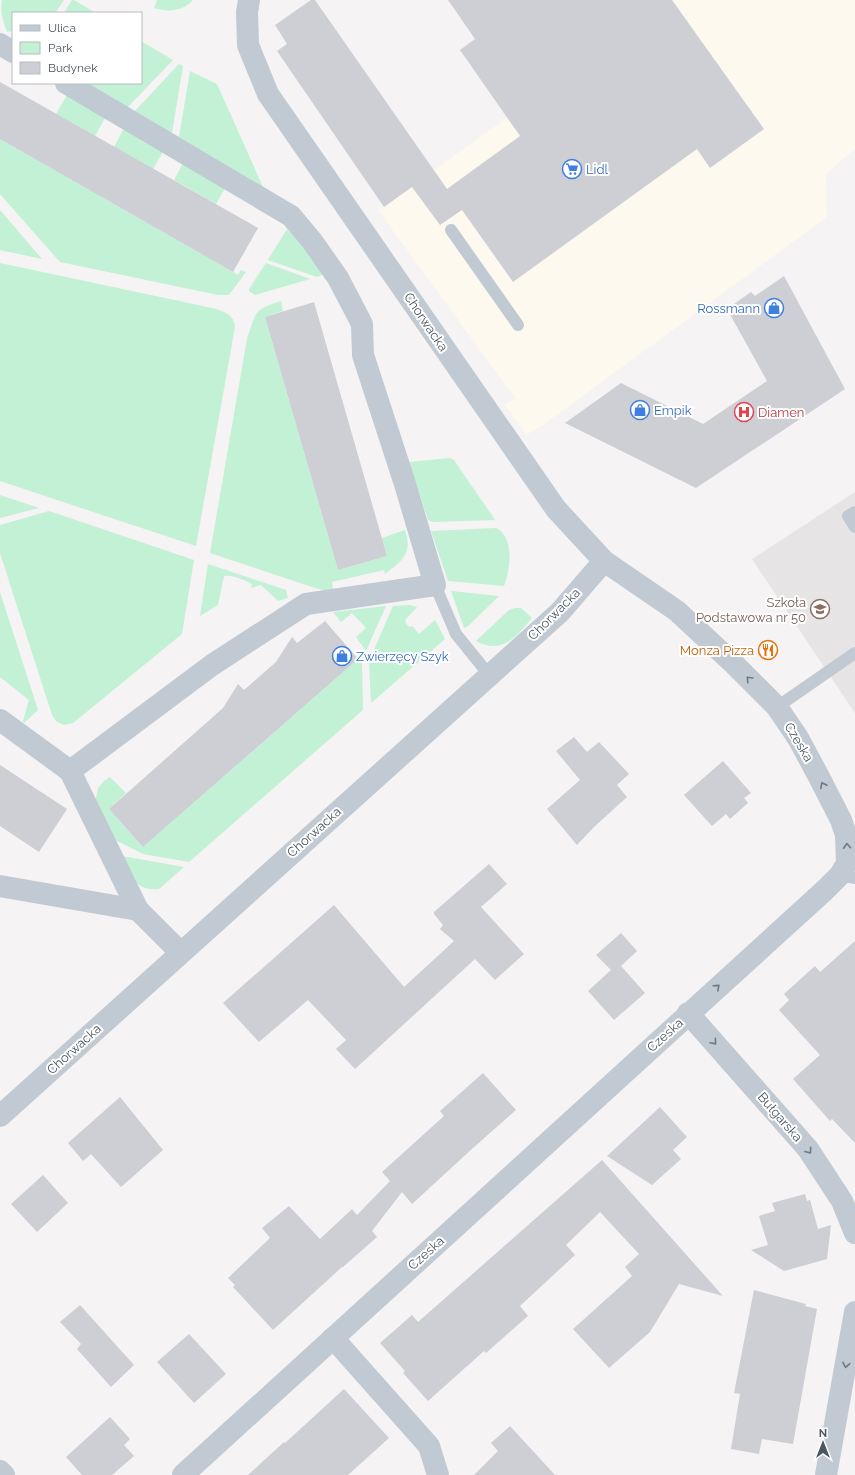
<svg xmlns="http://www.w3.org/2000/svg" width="855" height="1475" viewBox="0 0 855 1475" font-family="Raleway,sans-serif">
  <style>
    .commercial { fill: #fdf9ef }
    .education { fill: #e6e4e5 }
    .green { fill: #c3f1d5 }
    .building { fill: #cdcfd5 }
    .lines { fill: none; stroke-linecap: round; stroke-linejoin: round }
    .lane { stroke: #c1cad2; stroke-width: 12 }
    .street { stroke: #c1cad2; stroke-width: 22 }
    .oneway { stroke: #6e7983 }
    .labels { text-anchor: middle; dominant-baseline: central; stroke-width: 4; stroke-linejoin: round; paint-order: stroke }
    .shop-label { font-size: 13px; fill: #366cbe; stroke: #fff; text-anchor: start }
    .street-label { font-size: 13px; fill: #4a5661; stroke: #fff }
    .health-label { font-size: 13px; fill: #be3a42; stroke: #fff; text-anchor: start }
    .education-label { font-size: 13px; fill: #785e54; stroke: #fff; text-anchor: end }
    .food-label { font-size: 13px; fill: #c56008; stroke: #fff; text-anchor: end }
  </style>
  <rect width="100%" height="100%" fill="#f5f3f3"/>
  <path class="commercial" d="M 672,0 L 855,0 L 855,149 L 826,174 L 827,217 L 543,425 L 526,435 L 505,405 L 515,398 L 378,210 Z"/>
  <path class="education" d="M 855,492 L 855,713 L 752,559 Z"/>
  <g class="green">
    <path d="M 2,0 L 64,0 L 55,13 L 13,13 L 13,31 L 7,32 C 3,21 0,11 2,0 Z"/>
    <path d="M 72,0 L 74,0 L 96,13 L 64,13 Z"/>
    <path d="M 157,0 L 193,0 C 182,12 168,12 154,8 Z"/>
    <path d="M 141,41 L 173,60 L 127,108 L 87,83 L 141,83 Z"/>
    <path d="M 179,64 L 183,66 L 172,133 L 135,111 Z"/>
    <path d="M 190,71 L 217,84 L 263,187 L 179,137 Z"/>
    <path d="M 67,95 L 105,118 L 95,136 L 56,114 Z"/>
    <path d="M 124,128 L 163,152 L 153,169 L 114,147 Z"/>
    <path d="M 0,139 L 233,272 L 238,275 L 241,270 L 246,272 L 229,295 L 218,295 L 60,262 L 0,194 Z"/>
    <path d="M 183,163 L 225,188 L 216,204 L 174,180 Z"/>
    <path d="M 0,210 L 42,259 L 0,250 Z"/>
    <path d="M 287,229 L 297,239 L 324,274 L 317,277 L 268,260 Z"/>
    <path d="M 0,263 L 198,305 C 210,308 235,310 235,327 L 196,546 L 0,481 Z"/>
    <path d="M 266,263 L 310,279 L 255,295 L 249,291 L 249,289 Z"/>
    <path d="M 281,301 L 283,311 L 265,317 L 338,570 L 387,556 L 382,538 L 405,530 C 413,554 402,561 385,574 L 384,570 L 332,582 L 333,590 L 323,590 L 312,587 L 210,553 L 247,339 C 256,312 253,310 281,301 Z"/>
    <path d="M 450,458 L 454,460 L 495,520 L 433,522 L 428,520 L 409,462 Z"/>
    <path d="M 0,495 L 39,508 L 0,518 Z"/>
    <path d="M 49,511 L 194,560 L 182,634 L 73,723 L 64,725 L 57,722 L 52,715 L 0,553 L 0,525 Z"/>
    <path d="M 496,528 C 515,537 510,570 504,586 L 448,581 L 431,531 Z"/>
    <path d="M 208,564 L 286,590 L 288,598 L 278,601 L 261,585 L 251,588 L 252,584 C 244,580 233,575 224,576 L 218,605 L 200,616 Z"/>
    <path d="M 451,591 L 499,596 L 468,626 L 464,628 Z"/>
    <path d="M 0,592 L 38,710 L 24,723 L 23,721 L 29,700 L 0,677 Z"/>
    <path d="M 409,605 L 417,607 L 405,620 L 407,625 L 410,627 L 412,626 L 419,634 L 435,620 L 445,639 L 371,703 L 369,661 L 393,606 Z"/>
    <path d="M 386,606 L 366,651 L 356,637 L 366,628 L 352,613 L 341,622 L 333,612 Z"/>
    <path d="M 515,608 L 521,608 L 532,618 C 516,637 502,655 476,641 L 509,610 Z"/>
    <path d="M 358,659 L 362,663 L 363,710 L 189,862 L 143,854 L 113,839 L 97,806 L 96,798 L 98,788 L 104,781 L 110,777 L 126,793 L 109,809 L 143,847 Z"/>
    <path d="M 122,856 L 184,867 L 159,889 C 133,891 132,875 122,856 Z"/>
  </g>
  <g class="building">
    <path d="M 311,0 L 315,0 L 447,189 L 520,136 L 460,50 L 475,39 L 448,0 L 672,0 L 764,129 L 710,168 L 697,149 L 513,282 L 462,210 L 440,225 L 412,187 L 384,207 L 277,51 L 287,44 L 275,25 Z"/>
    <path d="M 0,82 L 258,228 L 233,272 L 0,139 Z"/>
    <path d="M 784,276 L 845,389 L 696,488 L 565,423 L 621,383 L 703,424 L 767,381 L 727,309 L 751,292 L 755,296 Z"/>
    <path d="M 314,302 L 387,556 L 338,570 L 265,317 Z"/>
    <path d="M 325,621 L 358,659 L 143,847 L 109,809 L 223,708 L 238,684 L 244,690 L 276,662 L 292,637 L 297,643 Z"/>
    <path d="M 574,737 L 587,752 L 599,742 L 629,774 L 617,785 L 627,797 L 594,827 L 577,845 L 547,809 L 580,780 L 556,751 Z"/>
    <path d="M 723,761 L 751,793 L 744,798 L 748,803 L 730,819 L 726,814 L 712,826 L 684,795 Z"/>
    <path d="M 0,765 L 67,809 L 39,852 L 0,826 Z"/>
    <path d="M 489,864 L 507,884 L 481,907 L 524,954 L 495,980 L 475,959 L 355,1069 L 336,1049 L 346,1040 L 308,1000 L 259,1042 L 223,1003 L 334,905 L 404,987 L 454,941 L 440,929 L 443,925 L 434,914 L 434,912 Z"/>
    <path d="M 621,933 L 637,951 L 621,966 L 645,993 L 614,1020 L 588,991 L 611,970 L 596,955 Z"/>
    <path d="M 855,941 L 855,1143 L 832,1119 L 830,1121 L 793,1079 L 820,1055 L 779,1010 L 789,1000 L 784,994 L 815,966 L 820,972 Z"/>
    <path d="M 483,1073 L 516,1110 L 473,1148 L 412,1204 L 402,1192 L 372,1231 L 377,1237 L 343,1267 L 342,1267 L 273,1330 L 233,1287 L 235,1285 L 228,1278 L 270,1238 L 262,1228 L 289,1206 L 320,1239 L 352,1209 L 357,1215 L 390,1181 L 382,1172 L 444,1116 L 440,1111 Z"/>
    <path d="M 120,1097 L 163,1150 L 121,1187 L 91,1154 L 83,1161 L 68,1143 Z"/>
    <path d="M 660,1107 L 687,1137 L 673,1150 L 681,1159 L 652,1185 L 607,1156 Z"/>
    <path d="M 602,1160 L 723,1296 L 679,1284 L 650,1332 L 609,1368 L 573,1329 L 632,1276 L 625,1267 L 639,1254 L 600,1212 L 566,1245 L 575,1255 L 520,1306 L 528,1316 L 486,1353 L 484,1351 L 428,1401 L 403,1373 L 405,1371 L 380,1343 L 412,1315 L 418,1322 Z"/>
    <path d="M 43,1175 L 68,1203 L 37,1232 L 11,1204 Z"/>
    <path d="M 805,1194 L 807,1201 L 810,1200 L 818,1229 L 831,1225 L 827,1259 L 784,1271 L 751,1250 L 768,1245 L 759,1216 L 775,1211 L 772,1203 Z"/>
    <path d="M 754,1290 L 806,1304 L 805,1306 L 817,1309 L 793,1444 L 762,1439 L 759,1454 L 731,1449 L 740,1394 L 734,1393 Z"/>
    <path d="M 80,1305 L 134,1365 L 111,1387 L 77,1349 L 81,1344 L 60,1322 Z"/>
    <path d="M 189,1334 L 226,1374 L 194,1403 L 157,1362 Z"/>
    <path d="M 344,1389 L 389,1438 L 348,1475 L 248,1475 L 284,1442 L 285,1443 Z"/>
    <path d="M 110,1417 L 130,1439 L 124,1445 L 134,1456 L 112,1475 L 82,1475 L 66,1457 Z"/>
    <path d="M 510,1426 L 555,1475 L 474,1475 L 498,1451 L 491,1443 Z"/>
  </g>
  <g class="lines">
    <g class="lane">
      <path d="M 451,230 L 518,325"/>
      <path d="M 855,512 L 848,516 L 855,527"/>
      <path d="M 435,585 L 456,634 L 490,676"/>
      <path d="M 777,707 L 855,653"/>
      <path d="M 840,875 L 855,878"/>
    </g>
    <g class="street">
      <path d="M 0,44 L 13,52"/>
      <path d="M 0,720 L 70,771 L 212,665 L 306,604 L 435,585 L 405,484 L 363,355 L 362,324 L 338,278 L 312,241 L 291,216 L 66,83"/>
      <path d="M 70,771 L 138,910 L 180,952"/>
      <path d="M 0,886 L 138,910"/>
      <path d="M 688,1013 L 808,1149 L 842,1201 L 855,1233"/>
      <path d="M 0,1116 L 560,612 L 604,561"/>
      <path d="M 333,1338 L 429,1446 L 438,1475"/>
      <path d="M 0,1471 L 4,1475"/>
      <path d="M 183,1475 L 825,890 L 840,875 L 847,863 L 846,835 L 841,820 L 819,777 L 798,738 L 777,707 L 734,664 L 677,611 L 604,561 L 556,509 L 268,94 L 248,45 L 247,12 L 249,0"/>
      <path d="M 826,1475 L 855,1312"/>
    </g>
  </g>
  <defs><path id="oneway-chevron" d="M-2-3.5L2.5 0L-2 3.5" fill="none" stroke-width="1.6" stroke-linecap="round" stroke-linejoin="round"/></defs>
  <g class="oneway">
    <use href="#oneway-chevron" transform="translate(749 679) rotate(-135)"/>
    <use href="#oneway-chevron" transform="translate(823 785) rotate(-117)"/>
    <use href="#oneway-chevron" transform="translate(847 846) rotate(-94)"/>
    <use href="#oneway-chevron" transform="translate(717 987) rotate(-42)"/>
    <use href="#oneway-chevron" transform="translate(714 1042) rotate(49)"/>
    <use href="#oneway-chevron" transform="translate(809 1151) rotate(54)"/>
    <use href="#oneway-chevron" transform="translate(846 1365) rotate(100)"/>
  </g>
  <defs>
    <symbol id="supermarket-ring" viewBox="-11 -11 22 22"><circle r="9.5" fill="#fff" stroke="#3f7fe0" stroke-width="1.5"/><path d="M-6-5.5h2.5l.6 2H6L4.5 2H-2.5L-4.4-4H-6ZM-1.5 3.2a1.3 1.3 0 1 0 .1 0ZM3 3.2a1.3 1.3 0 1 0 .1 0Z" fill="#3f7fe0"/></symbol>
    <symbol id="shop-ring" viewBox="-11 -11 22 22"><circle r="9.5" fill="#fff" stroke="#3f7fe0" stroke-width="1.5"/><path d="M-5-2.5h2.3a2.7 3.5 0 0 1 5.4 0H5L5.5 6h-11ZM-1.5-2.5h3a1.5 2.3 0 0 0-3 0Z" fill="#3f7fe0"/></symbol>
    <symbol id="hospital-ring" viewBox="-11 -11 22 22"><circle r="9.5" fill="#fff" stroke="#e0444e" stroke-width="1.5"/><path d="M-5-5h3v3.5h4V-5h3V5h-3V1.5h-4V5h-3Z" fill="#e0444e"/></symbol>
    <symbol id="school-ring" viewBox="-11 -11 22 22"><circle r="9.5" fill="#fff" stroke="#8d6e63" stroke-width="1.5"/><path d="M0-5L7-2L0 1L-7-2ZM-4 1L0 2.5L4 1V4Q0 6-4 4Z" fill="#8d6e63"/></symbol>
    <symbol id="restaurant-ring" viewBox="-11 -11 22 22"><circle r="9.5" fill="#fff" stroke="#e8710a" stroke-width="1.5"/><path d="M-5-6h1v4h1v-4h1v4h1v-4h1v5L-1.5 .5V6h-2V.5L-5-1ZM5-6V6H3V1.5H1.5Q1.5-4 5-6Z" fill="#e8710a"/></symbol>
  </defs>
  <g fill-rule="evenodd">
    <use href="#supermarket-ring" x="561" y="158" width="22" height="22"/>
    <use href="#shop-ring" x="763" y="297" width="22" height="22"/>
    <use href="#shop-ring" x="629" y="399" width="22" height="22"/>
    <use href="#hospital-ring" x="733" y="401" width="22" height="22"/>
    <use href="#school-ring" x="809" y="598" width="22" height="22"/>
    <use href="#restaurant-ring" x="757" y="639" width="22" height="22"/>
    <use href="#shop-ring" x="331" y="645" width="22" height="22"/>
  </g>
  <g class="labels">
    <g class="shop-label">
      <text x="586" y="169">Lidl</text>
      <text x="760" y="308" text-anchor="end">Rossmann</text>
      <text x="654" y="410">Empik</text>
      <text x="356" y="656">Zwierzęcy Szyk</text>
    </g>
    <g class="street-label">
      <text transform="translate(426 322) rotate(56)">Chorwacka</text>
      <text transform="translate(554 614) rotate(-45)">Chorwacka</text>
      <text transform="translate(799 742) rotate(59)">Czeska</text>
      <text transform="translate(314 832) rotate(-42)">Chorwacka</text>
      <text transform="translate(665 1035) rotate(-42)">Czeska</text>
      <text transform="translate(74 1049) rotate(-42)">Chorwacka</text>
      <text transform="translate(780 1117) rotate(49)">Bułgarska</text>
      <text transform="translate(426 1253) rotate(-42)">Czeska</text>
    </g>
    <g class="health-label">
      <text x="758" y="412">Diamen</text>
    </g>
    <g class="education-label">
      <text x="806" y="602">Szkoła<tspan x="806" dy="15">Podstawowa nr 50</tspan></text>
    </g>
    <g class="food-label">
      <text x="754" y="650">Monza Pizza</text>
    </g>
  </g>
  <rect x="12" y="12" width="130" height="72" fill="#ffffff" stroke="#b7bbc0"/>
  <rect x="20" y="25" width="20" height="6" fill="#c1cad2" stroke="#b7bbc0"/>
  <text x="48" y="32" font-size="12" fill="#4a5661">Ulica</text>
  <rect x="20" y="42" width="20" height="12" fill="#c3f1d5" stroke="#b7bbc0"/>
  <text x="48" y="52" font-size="12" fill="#4a5661">Park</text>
  <rect x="20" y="62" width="20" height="12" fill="#cdcfd5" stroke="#b7bbc0"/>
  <text x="48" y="72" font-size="12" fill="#4a5661">Budynek</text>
  <g transform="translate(823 1443)" stroke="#ffffff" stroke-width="3" paint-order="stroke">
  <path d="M0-3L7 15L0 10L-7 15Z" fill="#4a5661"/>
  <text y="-6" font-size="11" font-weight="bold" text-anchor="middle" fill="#4a5661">N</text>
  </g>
</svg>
